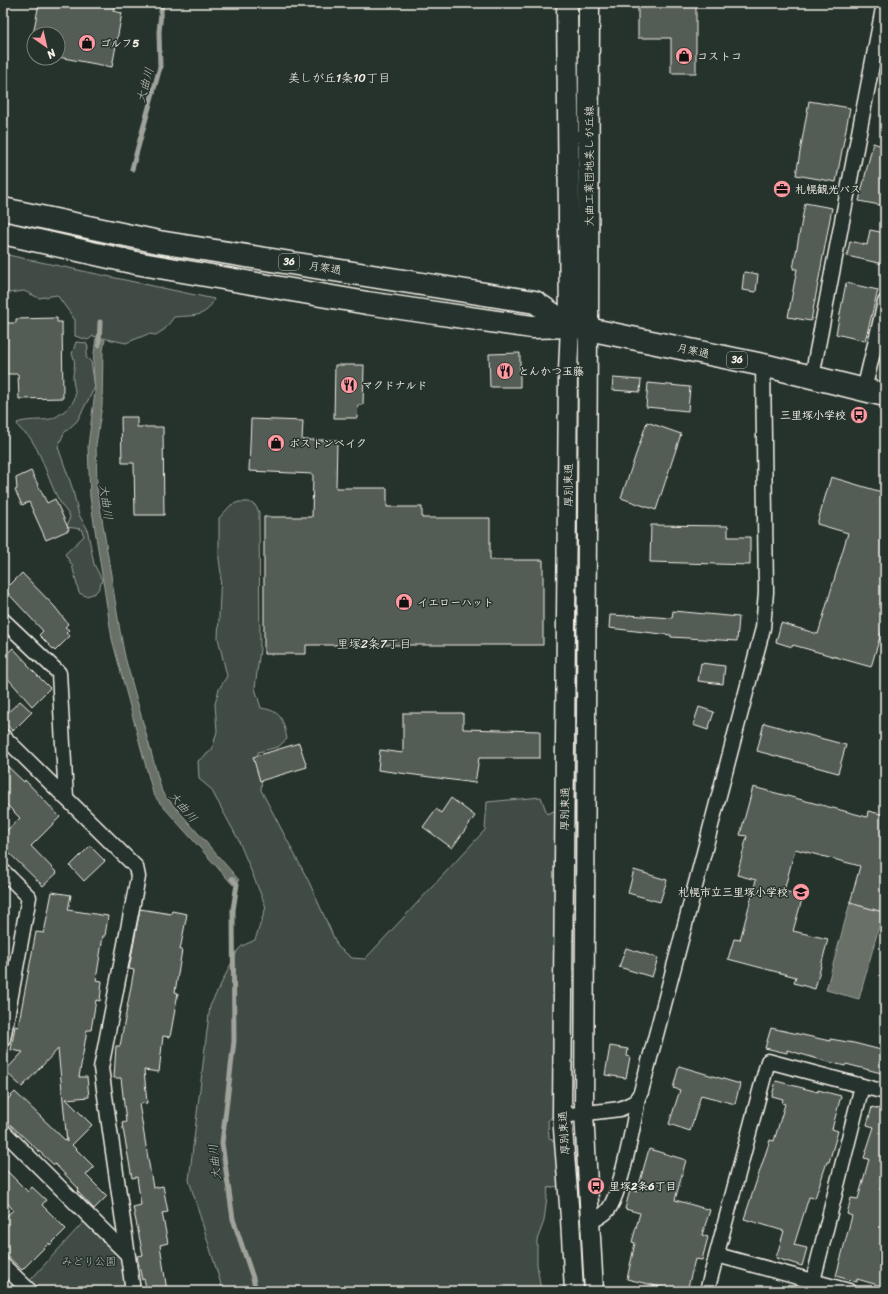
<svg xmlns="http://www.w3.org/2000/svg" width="888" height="1294" viewBox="0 0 888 1294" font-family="Sriracha,'Klee One',sans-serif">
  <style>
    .green { fill: #414b45; stroke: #9a9e96 }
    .water { fill: #676f68; stroke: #9fa39b }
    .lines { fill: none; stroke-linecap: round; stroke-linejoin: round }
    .stream { stroke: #9fa39b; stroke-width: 5 }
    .building { fill: #525c55; stroke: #f4f1e8 }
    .minor-casing { stroke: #f4f1e8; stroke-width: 17 }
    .tertiary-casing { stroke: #f4f1e8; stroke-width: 21 }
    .secondary-casing { stroke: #f4f1e8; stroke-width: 23 }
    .trunk-casing { stroke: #f4f1e8; stroke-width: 25 }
    .minor { stroke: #26332d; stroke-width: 14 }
    .tertiary { stroke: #26332d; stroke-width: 18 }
    .secondary { stroke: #26332d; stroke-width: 20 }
    .trunk { stroke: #26332d; stroke-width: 22 }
    .labels { text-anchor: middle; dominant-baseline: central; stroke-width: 3; stroke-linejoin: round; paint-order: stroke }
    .shield { fill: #26332d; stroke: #b6b8b0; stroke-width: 1 }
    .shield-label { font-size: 10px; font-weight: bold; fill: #f4f1e8 }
    .poi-label { font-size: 11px; font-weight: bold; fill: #f4f1e8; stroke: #26332d; text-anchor: start }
    .street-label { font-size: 11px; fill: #f4f1e8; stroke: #26332d }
    .park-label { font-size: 11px; fill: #bebfb7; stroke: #26332d }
    .neighbourhood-label { font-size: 12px; fill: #f4f1e8; stroke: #26332d }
    .water-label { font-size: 12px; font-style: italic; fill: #bcbdb5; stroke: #26332d }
  </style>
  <rect width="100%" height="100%" fill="#26332d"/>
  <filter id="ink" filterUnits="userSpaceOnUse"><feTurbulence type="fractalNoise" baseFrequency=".025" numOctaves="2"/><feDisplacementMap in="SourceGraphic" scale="8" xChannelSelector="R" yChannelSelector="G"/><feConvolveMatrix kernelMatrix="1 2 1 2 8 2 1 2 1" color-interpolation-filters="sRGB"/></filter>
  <g filter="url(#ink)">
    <g class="green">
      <path d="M 3,254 L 214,299 C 206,319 192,315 174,317 L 165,329 L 156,335 L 148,334 L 126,343 L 93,336 L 88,340 L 75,336 L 75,320 L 57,295 L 39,298 L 24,291 L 9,293 L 3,289 Z"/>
      <path d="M 76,342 L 86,343 L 88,347 L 86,357 L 91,362 L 95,387 L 77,421 L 64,433 L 58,447 L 72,487 L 79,515 L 87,528 L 94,564 L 102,580 C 99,590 97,594 86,596 L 79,593 L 72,565 L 65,554 L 84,536 L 81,529 L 67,527 L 70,516 C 50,494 47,463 31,439 C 27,433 19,431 17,423 C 28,419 39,421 51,419 C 58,417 74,405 75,397 C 76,390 73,385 73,378 C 73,368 77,363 72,354 Z"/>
      <path d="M 239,502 L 249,502 L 255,505 L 259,512 L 260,649 L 255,688 L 261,708 C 282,711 283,720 287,739 L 278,747 L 258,752 L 258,767 L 262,774 L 261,790 L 309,882 L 338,947 L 352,958 L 365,959 L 485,830 L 487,802 L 541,797 L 547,814 L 554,811 L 558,822 L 559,1109 L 548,1121 L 549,1138 L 557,1143 L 561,1179 L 558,1186 L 548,1188 L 544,1221 L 537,1240 L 537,1264 L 541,1291 L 223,1291 L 189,1180 L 210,1006 L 238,950 L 242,946 L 255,940 L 266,907 L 238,839 L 211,789 L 199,779 L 198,761 L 212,750 L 217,731 L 215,704 L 219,689 L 227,676 L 218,638 L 221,573 L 219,559 L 219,518 L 231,505 Z"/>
      <path d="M 89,1216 L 127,1254 L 133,1291 L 30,1291 L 25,1286 Z"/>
    </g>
    <g class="water">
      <path d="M 96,338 L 105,340 L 103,350 L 102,405 L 96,445 L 97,488 L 120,631 L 125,657 L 162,792 L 239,880 L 233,885 L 159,802 L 153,793 L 112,639 L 90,497 L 88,446 L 95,392 L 93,362 Z"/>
      <path d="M 850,903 L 883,912 L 859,999 L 826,990 Z"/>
    </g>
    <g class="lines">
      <g class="stream">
        <path d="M 132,169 L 160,67 L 159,32 L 162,3"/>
        <path d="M 99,345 L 100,322"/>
        <path d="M 232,879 L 237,884 L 233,910 L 234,1041 L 222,1143 L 233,1219 L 253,1278 L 256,1291"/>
      </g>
    </g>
    <g class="building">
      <path d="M 39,3 L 115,3 L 113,11 L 122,13 L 112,67 L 58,57 L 58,34 L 34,34 L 34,52 L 30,51 Z"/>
      <path d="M 638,3 L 696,3 L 696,73 L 671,73 L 671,38 L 638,38 Z"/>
      <path d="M 809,101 L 850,108 L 836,182 L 796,175 Z"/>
      <path d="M 873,143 L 885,147 L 885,206 L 859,201 Z"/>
      <path d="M 805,203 L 832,208 L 811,321 L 788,317 L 797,269 L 793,269 Z"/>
      <path d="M 870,230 L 885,233 L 883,264 L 847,256 L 850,241 L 867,245 Z"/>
      <path d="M 744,272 L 758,274 L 756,292 L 742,290 Z"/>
      <path d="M 846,283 L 878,290 L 865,341 L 836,334 Z"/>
      <path d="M 57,318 L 57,322 L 62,322 L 63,398 L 19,399 L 18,374 L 6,374 L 5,323 L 16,323 L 16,319 Z"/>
      <path d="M 520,353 L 520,387 L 490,387 L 489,354 Z"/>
      <path d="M 335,365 L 364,365 L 363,405 L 358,405 L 357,418 L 334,418 Z"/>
      <path d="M 613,378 L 641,380 L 640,392 L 612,390 Z"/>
      <path d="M 648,383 L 690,387 L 688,411 L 646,407 Z"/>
      <path d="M 121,417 L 137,417 L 137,427 L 163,427 L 164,515 L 135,515 L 134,463 L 122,463 Z"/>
      <path d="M 251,419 L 303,421 L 302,440 L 337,440 L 336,488 L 387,488 L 387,507 L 422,507 L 422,518 L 490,518 L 490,560 L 543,560 L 543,645 L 306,645 L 306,654 L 264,654 L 264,517 L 312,517 L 313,474 L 249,471 Z"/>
      <path d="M 647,422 L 681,434 L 656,510 L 621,498 Z"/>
      <path d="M 31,471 L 47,503 L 55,499 L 69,530 L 46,540 L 29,502 L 22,505 L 15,490 L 17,489 L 16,478 Z"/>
      <path d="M 831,477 L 885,493 L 885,620 L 871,667 L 793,645 L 792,647 L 776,642 L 781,623 L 818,634 L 848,533 L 817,524 Z"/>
      <path d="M 651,525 L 728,526 L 728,537 L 750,537 L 750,565 L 650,562 Z"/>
      <path d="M 22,573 L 55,607 L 68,624 L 65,627 L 69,630 L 66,633 L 70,636 L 55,651 L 39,635 L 43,631 L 5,590 Z"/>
      <path d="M 673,611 L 739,617 L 737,641 L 671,637 L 671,635 L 609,628 L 610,615 L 628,616 L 628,615 L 672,618 Z"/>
      <path d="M 13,648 L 28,664 L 27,665 L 50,688 L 32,706 L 3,673 L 3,657 Z"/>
      <path d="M 701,663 L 725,666 L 723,684 L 698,681 Z"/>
      <path d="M 20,701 L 32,712 L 13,731 L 3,722 L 3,717 Z"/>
      <path d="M 699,707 L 714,712 L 708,730 L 693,725 Z"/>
      <path d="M 403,713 L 463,713 L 463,729 L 540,731 L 540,758 L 479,758 L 475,783 L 378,770 L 380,750 L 403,753 Z"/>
      <path d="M 764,723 L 846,745 L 838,773 L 757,751 Z"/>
      <path d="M 299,743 L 307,767 L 260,781 L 253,757 Z"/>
      <path d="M 3,762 L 24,782 L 25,780 L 60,817 L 31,846 L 57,873 L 43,886 L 3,847 L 3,834 L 20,818 L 3,801 Z"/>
      <path d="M 753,787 L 867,817 L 868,811 L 885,815 L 885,903 L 883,912 L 850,903 L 860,866 L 795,849 L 784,891 L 803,896 L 793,931 L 828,939 L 815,989 L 794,983 L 796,977 L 728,959 L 734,939 L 740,940 L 756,880 L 737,875 L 747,836 L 740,835 Z"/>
      <path d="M 451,798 L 475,816 L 452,848 L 423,827 L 436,809 L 441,813 Z"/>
      <path d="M 90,846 L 105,861 L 84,881 L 70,866 Z"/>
      <path d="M 634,870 L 667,880 L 660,902 L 628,893 Z"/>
      <path d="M 52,892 L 71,895 L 68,910 L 108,916 L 105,936 L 103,936 L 96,980 L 102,981 L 100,1001 L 96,1000 L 91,1030 L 87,1030 L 79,1077 L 87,1077 L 89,1097 L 66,1099 L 92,1125 L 72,1145 L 94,1167 L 86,1175 L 107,1196 L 94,1209 L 77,1191 L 79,1189 L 55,1164 L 54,1165 L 3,1118 L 3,1104 L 15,1092 L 67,1142 L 58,1049 L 22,1087 L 5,1071 L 23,1052 L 11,1050 L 15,1026 L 18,1027 L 36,932 L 44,933 Z"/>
      <path d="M 140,909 L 171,914 L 172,911 L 187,914 L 180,950 L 182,950 L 175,992 L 178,993 L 170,1037 L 163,1036 L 159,1072 L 144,1070 L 147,1103 L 139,1104 L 153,1188 L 163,1186 L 168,1212 L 162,1213 L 168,1243 L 160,1245 L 167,1291 L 147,1291 L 144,1279 L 142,1280 L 137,1256 L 143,1255 L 133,1207 L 141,1205 L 137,1177 L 132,1178 L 122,1123 L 126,1122 L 121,1078 L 114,1078 L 116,1046 L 120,1046 L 134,970 L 129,969 Z"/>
      <path d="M 626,948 L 658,958 L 652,977 L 619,967 Z"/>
      <path d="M 771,1028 L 830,1041 L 830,1039 L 854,1043 L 885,1051 L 885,1074 L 846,1064 L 845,1066 L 825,1061 L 787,1050 L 787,1053 L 765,1048 Z"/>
      <path d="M 610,1046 L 628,1049 L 627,1056 L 630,1057 L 626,1078 L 605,1075 Z"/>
      <path d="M 679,1066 L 740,1084 L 735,1104 L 701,1095 L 690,1131 L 669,1124 L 680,1090 L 673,1088 Z"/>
      <path d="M 776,1081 L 818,1092 L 818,1090 L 841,1096 L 832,1129 L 838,1131 L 829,1162 L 827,1162 L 815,1198 L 809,1197 L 794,1245 L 807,1248 L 802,1266 L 776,1258 L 784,1231 L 744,1219 L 770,1140 L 774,1141 L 785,1104 L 782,1103 L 783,1099 L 772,1096 Z"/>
      <path d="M 882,1101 L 885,1102 L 885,1171 L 880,1190 L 885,1191 L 885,1287 L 857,1279 L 857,1282 L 836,1276 L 852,1216 L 847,1214 L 851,1198 L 858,1199 L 869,1159 L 864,1158 L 874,1127 L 867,1125 L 872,1107 L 879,1109 Z"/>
      <path d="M 649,1149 L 686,1160 L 675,1200 L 710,1210 L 702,1235 L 708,1237 L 702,1260 L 695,1259 L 687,1291 L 677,1291 L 627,1279 L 635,1243 L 632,1242 L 640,1213 L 625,1209 L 630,1190 L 637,1192 Z"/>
      <path d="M 3,1167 L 28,1192 L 32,1187 L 46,1200 L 42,1205 L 66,1229 L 50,1245 L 49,1243 L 22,1270 L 3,1252 L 3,1220 L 13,1210 L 3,1197 Z"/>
    </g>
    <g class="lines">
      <defs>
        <g id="minor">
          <path d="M 812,377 L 884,3"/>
          <path d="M 864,390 L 885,302"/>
          <path d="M 3,620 L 59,673 L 66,798"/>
          <path d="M 3,736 L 136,867 L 138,877 L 101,1068 L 133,1291"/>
          <path d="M 3,871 L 29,897 L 3,1039"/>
          <path d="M 562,1116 L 620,1109 L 635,1102 L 641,1092 L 763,628 L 766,592 L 763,365"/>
          <path d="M 3,1131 L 127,1254"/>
          <path d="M 589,1223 C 595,1219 603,1216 607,1211 C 620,1198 635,1118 638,1097"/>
          <path d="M 717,1255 L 849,1291"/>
          <path d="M 3,1265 L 30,1291"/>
          <path d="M 813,1281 L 862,1086"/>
          <path d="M 707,1291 L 768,1061 L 885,1092"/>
        </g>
        <g id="tertiary">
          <path d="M 570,326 L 568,371 L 562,1116 L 570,1218 L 574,1291"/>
          <path d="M 588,329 L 584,1113 L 594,1291"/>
        </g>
        <g id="secondary">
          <path d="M 567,3 L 570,326"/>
          <path d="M 588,329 L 589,3"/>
        </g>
        <g id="trunk">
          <path d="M 3,209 L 159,242 L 535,302 L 570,326"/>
          <path d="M 3,233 L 136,263 L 367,303 L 532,327 L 570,326 L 588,329 L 763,365 L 885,395"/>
        </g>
      </defs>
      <use href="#minor" class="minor-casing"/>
      <use href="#tertiary" class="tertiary-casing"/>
      <use href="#secondary" class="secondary-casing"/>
      <use href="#trunk" class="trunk-casing"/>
      <use href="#minor" class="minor"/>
      <use href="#tertiary" class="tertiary"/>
      <use href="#secondary" class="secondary"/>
      <use href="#trunk" class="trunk"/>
    </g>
  </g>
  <defs>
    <symbol id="shop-disc" viewBox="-11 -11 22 22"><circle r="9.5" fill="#ff9aa2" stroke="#26332d"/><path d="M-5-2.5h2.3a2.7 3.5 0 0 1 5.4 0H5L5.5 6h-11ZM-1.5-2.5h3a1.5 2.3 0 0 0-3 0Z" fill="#111"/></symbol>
    <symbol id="office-disc" viewBox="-11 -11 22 22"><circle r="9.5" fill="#ff9aa2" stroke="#26332d"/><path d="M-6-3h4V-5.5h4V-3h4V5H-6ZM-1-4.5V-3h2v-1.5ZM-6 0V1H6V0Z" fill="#111"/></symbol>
    <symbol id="restaurant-disc" viewBox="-11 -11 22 22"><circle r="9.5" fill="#ff9aa2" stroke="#26332d"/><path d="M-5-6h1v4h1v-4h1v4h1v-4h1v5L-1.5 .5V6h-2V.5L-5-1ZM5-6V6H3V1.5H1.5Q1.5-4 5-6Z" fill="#111"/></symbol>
    <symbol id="bus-disc" viewBox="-11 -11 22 22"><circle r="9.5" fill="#ff9aa2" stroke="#26332d"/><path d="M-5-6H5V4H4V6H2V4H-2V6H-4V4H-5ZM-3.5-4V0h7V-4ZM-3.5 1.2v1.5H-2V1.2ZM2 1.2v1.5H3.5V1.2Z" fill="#111"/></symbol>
    <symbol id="school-disc" viewBox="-11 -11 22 22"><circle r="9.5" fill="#ff9aa2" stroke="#26332d"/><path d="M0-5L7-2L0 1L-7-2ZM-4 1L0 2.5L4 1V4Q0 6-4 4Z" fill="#111"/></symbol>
  </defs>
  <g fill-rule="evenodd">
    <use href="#shop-disc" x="77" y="33" width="20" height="20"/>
    <use href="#shop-disc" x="674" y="46" width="20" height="20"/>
    <use href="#office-disc" x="772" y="179" width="20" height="20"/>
    <use href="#restaurant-disc" x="495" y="361" width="20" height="20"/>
    <use href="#restaurant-disc" x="339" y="375" width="20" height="20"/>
    <use href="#bus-disc" x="849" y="405" width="20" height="20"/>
    <use href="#shop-disc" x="266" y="433" width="20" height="20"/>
    <use href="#shop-disc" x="394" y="592" width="20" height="20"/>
    <use href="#school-disc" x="791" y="882" width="20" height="20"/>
    <use href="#bus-disc" x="586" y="1176" width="20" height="20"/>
  </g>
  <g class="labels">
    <g class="shield">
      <rect x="279" y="254" width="20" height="16" rx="3"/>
      <rect x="727" y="352" width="20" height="16" rx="3"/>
    </g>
    <g class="shield-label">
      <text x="289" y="262">36</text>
      <text x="737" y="360">36</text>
    </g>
    <g class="poi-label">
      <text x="100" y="43">ゴルフ5</text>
      <text x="697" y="56">コストコ</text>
      <text x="795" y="189">札幌観光バス</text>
      <text x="518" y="371">とんかつ玉藤</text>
      <text x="362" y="385">マクドナルド</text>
      <text x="846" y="415" text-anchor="end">三里塚小学校</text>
      <text x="289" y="443">ボストンベイク</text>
      <text x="417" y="602">イエローハット</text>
      <text x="788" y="892" text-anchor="end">札幌市立三里塚小学校</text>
      <text x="609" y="1186">里塚2条6丁目</text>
    </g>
    <g class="street-label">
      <text transform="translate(589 166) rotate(-90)">大曲工業団地美しが丘線</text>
      <text transform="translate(325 268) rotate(9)">月寒通</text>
      <text transform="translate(693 351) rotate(12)">月寒通</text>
      <text transform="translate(568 485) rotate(-90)">厚別東通</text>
      <text transform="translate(565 809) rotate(-89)">厚別東通</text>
      <text transform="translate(564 1133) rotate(-94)">厚別東通</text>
    </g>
    <g class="park-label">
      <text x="89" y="1261">みどり公園</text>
    </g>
    <g class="neighbourhood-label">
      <text x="339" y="78">美しが丘1条10丁目</text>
      <text x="374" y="644">里塚2条7丁目</text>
    </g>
    <g class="water-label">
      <text transform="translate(145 85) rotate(-75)">大曲川</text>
      <text transform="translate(106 502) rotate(82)">大曲川</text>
      <text transform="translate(183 807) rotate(49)">大曲川</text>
      <text transform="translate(215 1162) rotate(-96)">大曲川</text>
    </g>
  </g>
  <rect width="888" height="1294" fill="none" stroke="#26332d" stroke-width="16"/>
  <rect x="8" y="8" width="872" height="1278" fill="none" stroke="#f4f1e8" stroke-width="1.5" filter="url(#ink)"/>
  <g transform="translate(46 46) rotate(146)"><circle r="19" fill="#26332d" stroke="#787f78"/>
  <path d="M0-3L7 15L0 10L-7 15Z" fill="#ff9aa2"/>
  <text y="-6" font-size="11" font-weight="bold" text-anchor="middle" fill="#f4f1e8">N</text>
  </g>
</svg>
